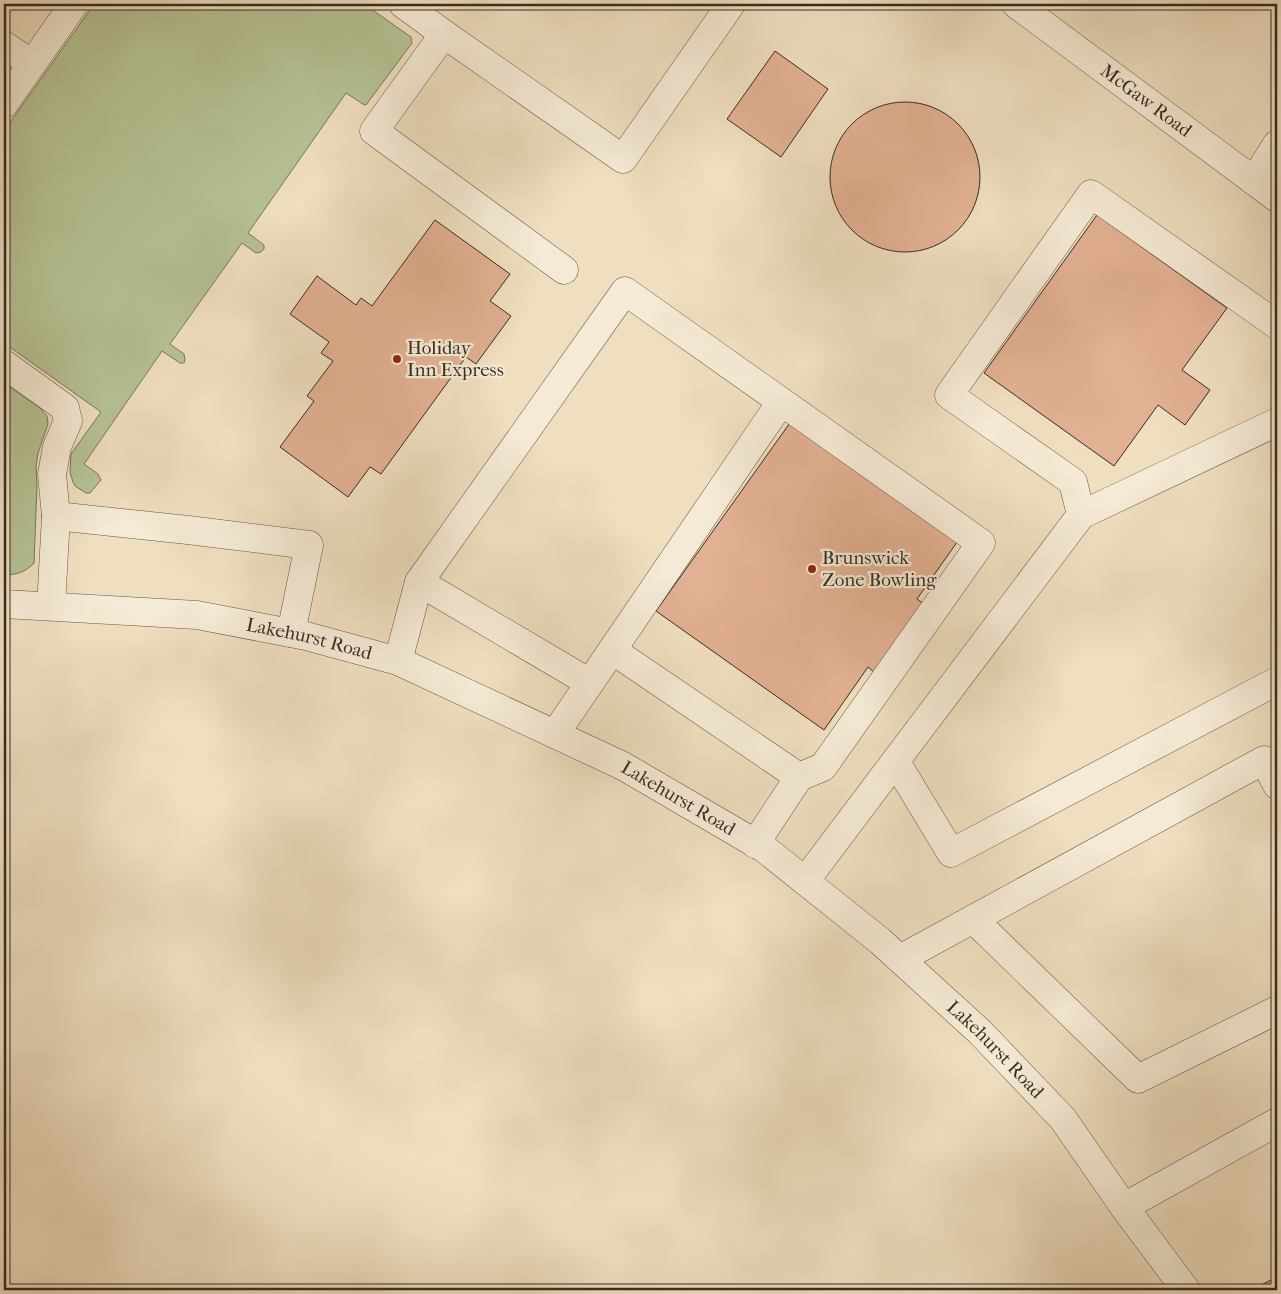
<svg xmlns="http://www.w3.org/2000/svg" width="1281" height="1294" viewBox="0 0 1281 1294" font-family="'IM FELL French Canon',serif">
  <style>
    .green { fill: #b6c294; stroke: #76785b }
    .building { fill: #e2b092; stroke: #362d22 }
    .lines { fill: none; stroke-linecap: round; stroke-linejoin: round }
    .minor-casing { stroke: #645949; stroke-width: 29 }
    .minor { stroke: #f5ead5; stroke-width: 28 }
    .poi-dot { fill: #8f2418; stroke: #f5ead5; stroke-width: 2 }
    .labels { text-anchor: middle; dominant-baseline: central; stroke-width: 4.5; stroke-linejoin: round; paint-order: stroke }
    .street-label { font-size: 19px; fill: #362d22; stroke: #f5ead5 }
    .poi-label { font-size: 19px; fill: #362d22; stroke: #f5ead5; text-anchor: start }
  </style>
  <rect width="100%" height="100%" fill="#efdebf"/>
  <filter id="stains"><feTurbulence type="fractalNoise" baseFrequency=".004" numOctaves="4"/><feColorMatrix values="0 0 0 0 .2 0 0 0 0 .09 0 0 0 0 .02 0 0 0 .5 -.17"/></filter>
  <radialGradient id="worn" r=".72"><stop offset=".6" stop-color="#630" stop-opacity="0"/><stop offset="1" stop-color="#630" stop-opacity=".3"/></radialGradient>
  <g class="green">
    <path d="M 94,4 L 364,4 L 411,37 L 412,43 L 366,105 L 363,104 L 346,93 L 248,233 L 264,245 L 264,249 L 261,252 L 256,253 L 242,243 L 170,344 L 184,354 L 185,360 L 184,363 L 180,363 L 162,351 L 84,464 L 98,474 L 101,480 L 90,493 L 86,493 L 75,486 L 73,482 L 70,472 L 71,454 L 101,412 L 4,343 L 4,131 Z"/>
    <path d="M 4,383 L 40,408 L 47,416 L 48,424 L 38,453 L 36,467 L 37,486 L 34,563 C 26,572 16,575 4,575 Z"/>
  </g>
  <g class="building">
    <path d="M 775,51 L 828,89 L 781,157 L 727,119 Z"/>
    <circle cx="905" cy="177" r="75"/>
    <path d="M 1097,215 L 1227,308 L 1182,370 L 1210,390 L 1185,425 L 1158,405 L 1114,466 L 984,373 Z"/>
    <path d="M 435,220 L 510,274 L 490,301 L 511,316 L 476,364 L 466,357 L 381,474 L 370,467 L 348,497 L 280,447 L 314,401 L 307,396 L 333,361 L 321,353 L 329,342 L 290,314 L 317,276 L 356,305 L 361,298 L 372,306 Z"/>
    <path d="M 792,420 L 960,538 L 917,599 L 924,604 L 875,673 L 868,667 L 824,730 L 656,611 Z"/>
    <path d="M 1277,1277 L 1277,1290 L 1266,1290 L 1263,1284 Z"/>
  </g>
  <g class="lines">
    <defs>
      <g id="minor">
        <path d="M 403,4 L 444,34 L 623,159 L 731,4"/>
        <path id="s1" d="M 1016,4 L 1277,198"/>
        <path d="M 444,34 L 374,131 L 564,270"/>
        <path d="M 4,45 L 32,64"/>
        <path d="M 4,104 L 74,4"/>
        <path d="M 1254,181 L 1277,144"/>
        <path d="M 4,364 L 65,408 L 68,421 L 57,447 L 52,474 L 56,516"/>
        <path d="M 1081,515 L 1073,482 L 949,395 L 1091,194 L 1277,325"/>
        <path d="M 419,582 L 590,683"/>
        <path id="s2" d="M 4,604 L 197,615 L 306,636 L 398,661 L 623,766 L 765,849 L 880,941 L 980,1032 L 1063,1119 L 1124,1207 L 1186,1290"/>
        <path d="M 51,606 L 56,516 L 188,530 L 309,545 L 291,633"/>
        <path d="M 612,650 L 799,777"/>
        <path d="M 398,661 L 419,582 L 625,291 L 981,543 L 823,767 L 799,777 L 755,844"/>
        <path d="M 555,734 L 781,402"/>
        <path d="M 896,762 L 951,853 L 1277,681"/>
        <path d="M 805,881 L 1081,515 L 1277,422"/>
        <path d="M 973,919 L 1138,1079 L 1277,1010"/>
        <path d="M 900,959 L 1264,760 L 1277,785"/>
        <path d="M 1124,1207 L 1277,1122"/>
      </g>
    </defs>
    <use href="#minor" class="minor-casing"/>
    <use href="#minor" class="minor"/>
  </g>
  <g class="poi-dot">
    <circle cx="397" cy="359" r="5"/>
    <circle cx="812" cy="569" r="5"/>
  </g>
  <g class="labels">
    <g class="street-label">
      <text stroke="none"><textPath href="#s1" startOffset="162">McGaw Road</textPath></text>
      <text stroke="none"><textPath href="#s2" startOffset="308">Lakehurst Road</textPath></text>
      <text stroke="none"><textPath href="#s2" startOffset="712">Lakehurst Road</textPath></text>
      <text stroke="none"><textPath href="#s2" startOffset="1118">Lakehurst Road</textPath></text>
    </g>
    <g class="poi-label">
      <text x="407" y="348">Holiday<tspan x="407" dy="22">Inn Express</tspan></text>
      <text x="822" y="558">Brunswick<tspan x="822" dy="22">Zone Bowling</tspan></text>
    </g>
  </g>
  <rect width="1281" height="1294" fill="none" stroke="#efdebf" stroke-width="20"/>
  <rect x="5" y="5" width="1271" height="1284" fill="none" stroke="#362d22" stroke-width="2.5"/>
  <rect x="10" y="10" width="1261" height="1274" fill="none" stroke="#362d22"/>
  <rect width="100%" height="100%" filter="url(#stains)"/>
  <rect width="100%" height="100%" fill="url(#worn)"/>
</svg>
